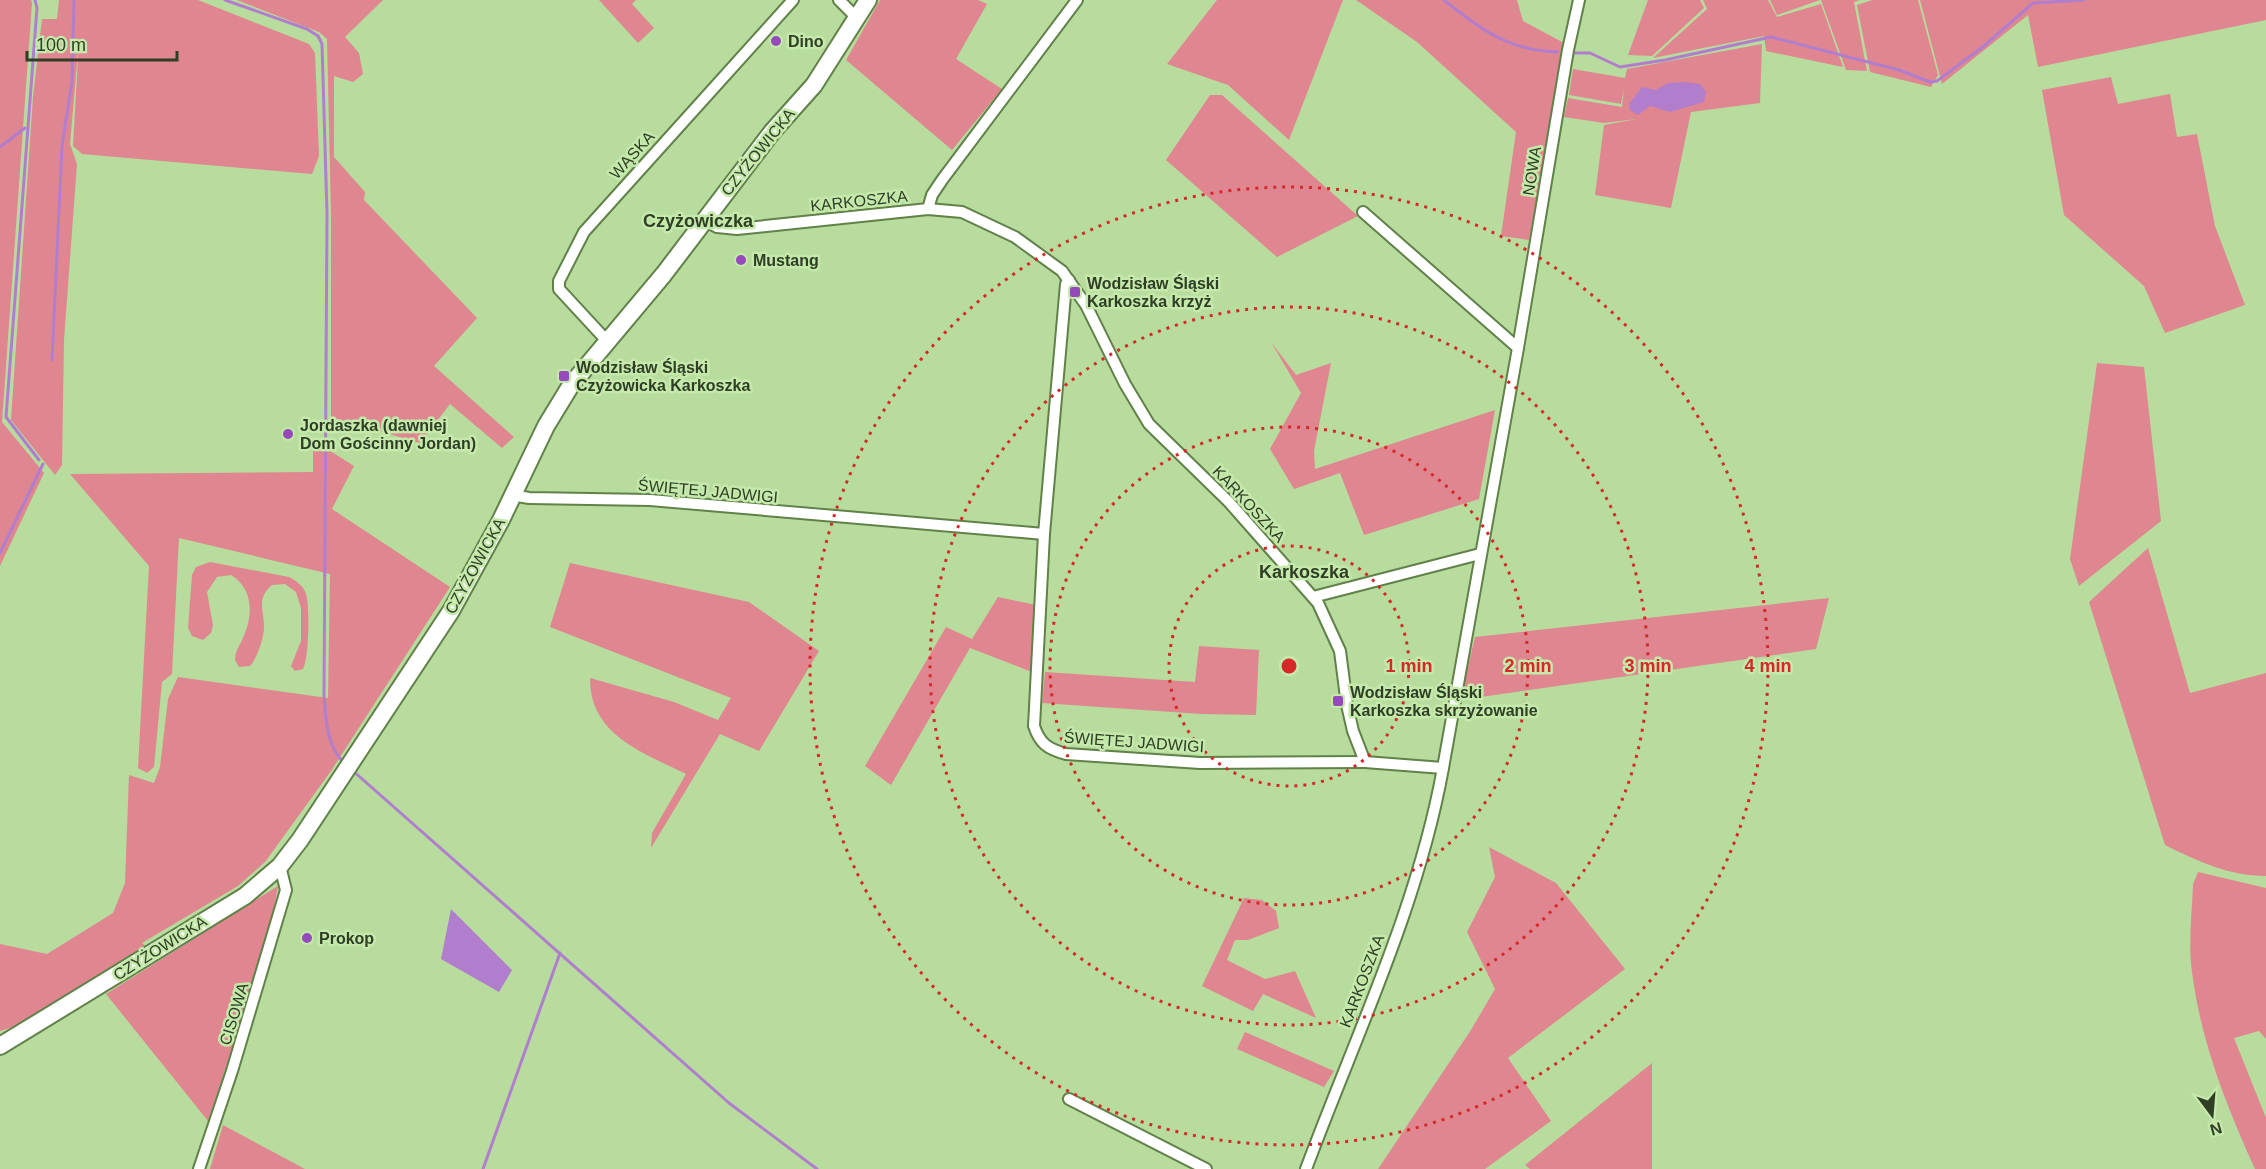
<svg xmlns="http://www.w3.org/2000/svg" width="2266" height="1169" viewBox="0 0 2266 1169" font-family="Arial,sans-serif">
  <style>
    .green { fill: #e08690 }
    .water { fill: #b17ecd }
    .lines { fill: none; stroke-linecap: round; stroke-linejoin: round }
    .stream { stroke: #b17ecd; stroke-width: 3 }
    .street-casing { stroke: #608148; stroke-width: 14 }
    .secondary-casing { stroke: #608148; stroke-width: 20 }
    .street { stroke: #fff; stroke-width: 10 }
    .secondary { stroke: #fff; stroke-width: 16 }
    .ring { fill: none; stroke: #d62828; stroke-width: 3; stroke-dasharray: 3 6 }
    .poi-dot { fill: #9649bb; stroke: #c4e9ab; stroke-width: 2 }
    .labels { text-anchor: middle; dominant-baseline: central; stroke-width: 5; stroke-linejoin: round; paint-order: stroke }
    .poi-label { font-size: 16px; font-weight: bold; fill: #2f3e25; stroke: #c4e9ab; text-anchor: start }
    .street-label { font-size: 16px; fill: #2f3e25; stroke: #c4e9ab }
    .neighbourhood-label { font-size: 18px; font-weight: bold; fill: #2f3e25; stroke: #c4e9ab }
    .centre { fill: #d62828; stroke: #c4e9ab; stroke-width: 3 }
    .ring-label { font-size: 18px; text-anchor: middle; font-weight: bold; fill: #d62828; stroke: #c4e9ab; stroke-width: 5; stroke-linejoin: round; paint-order: stroke }
  </style>
  <rect width="100%" height="100%" fill="#b7dc9e"/>
  <g class="green">
    <path d="M 0,0 L 31,0 L 32,3 L 2,422 L 44,473 L 0,566 Z"/>
    <path d="M 59,0 L 198,0 L 309,44 L 315,53 L 319,156 L 312,174 L 82,154 L 73,146 L 79,40 L 70,144 L 77,164 L 64,340 L 62,465 L 55,475 L 11,420 L 33,97 L 42,19 L 57,19 Z"/>
    <path d="M 237,0 L 383,0 L 345,37 L 359,53 L 363,74 L 353,82 L 334,76 L 334,157 L 365,192 L 364,200 L 477,318 L 434,366 L 514,437 L 502,448 L 450,404 L 420,443 L 331,417 L 331,215 L 327,39 L 319,32 Z"/>
    <path d="M 599,0 L 636,0 L 632,4 L 654,28 L 638,43 Z"/>
    <path d="M 880,0 L 978,0 L 987,4 L 956,59 L 1002,89 L 952,150 L 846,60 Z"/>
    <path d="M 1217,0 L 1343,0 L 1289,140 L 1228,85 L 1167,64 Z"/>
    <path d="M 1356,0 L 1517,0 L 1523,21 L 1564,43 L 1529,240 L 1501,236 L 1516,132 L 1417,42 Z"/>
    <path d="M 1648,0 L 1700,0 L 1704,8 L 1652,56 L 1628,55 Z"/>
    <path d="M 1703,0 L 1768,0 L 1777,17 L 1821,4 L 1843,67 L 1766,51 L 1764,36 L 1653,58 L 1707,9 Z"/>
    <path d="M 1770,0 L 1820,0 L 1777,15 Z"/>
    <path d="M 1821,0 L 1860,0 L 1854,2 L 1867,71 L 1846,70 Z"/>
    <path d="M 1872,0 L 1918,0 L 1938,75 L 1931,87 L 1870,72 L 1857,5 Z"/>
    <path d="M 1920,0 L 2266,0 L 2266,20 L 2038,67 L 2028,15 L 1942,84 Z"/>
    <path d="M 1762,44 L 1760,103 L 1691,112 L 1671,208 L 1595,195 L 1604,125 L 1637,119 L 1604,123 L 1564,117 L 1568,98 L 1622,107 L 1624,88 L 1621,104 L 1569,95 L 1573,69 L 1625,78 L 1627,69 Z"/>
    <path d="M 2111,77 L 2118,104 L 2170,94 L 2177,137 L 2197,134 L 2215,226 L 2245,305 L 2165,333 L 2144,286 L 2064,215 L 2042,90 Z"/>
    <path d="M 1210,95 L 1222,95 L 1358,216 L 1277,257 L 1166,160 Z"/>
    <path d="M 1271,342 L 1296,375 L 1331,363 L 1314,451 L 1315,469 L 1495,410 L 1479,499 L 1364,535 L 1340,473 L 1294,489 L 1270,449 L 1301,393 Z"/>
    <path d="M 2097,363 L 2144,367 L 2161,521 L 2079,586 L 2070,559 Z"/>
    <path d="M 313,440 L 354,466 L 332,509 L 450,587 L 331,771 L 265,862 L 238,886 L 142,943 L 148,948 L 17,1026 L 0,1031 L 0,944 L 47,954 L 113,913 L 125,883 L 129,775 L 154,783 L 160,767 L 168,699 L 178,677 L 328,698 L 330,574 L 179,538 L 172,674 L 162,682 L 154,767 L 147,773 L 138,768 L 149,566 L 70,474 L 313,472 Z"/>
    <path d="M 2148,548 L 2190,693 L 2266,673 L 2266,876 C 2229,876 2197,861 2165,845 L 2089,602 Z"/>
    <path d="M 210,562 L 289,577 C 296,581 303,585 306,594 C 310,605 309,659 303,669 L 295,671 L 291,666 L 301,641 L 301,608 L 296,592 L 285,584 L 272,585 C 257,598 263,608 264,625 C 265,635 257,659 250,666 L 239,667 L 235,660 C 235,650 240,646 243,638 C 253,616 254,589 231,575 L 217,577 L 207,592 L 213,625 L 211,633 L 203,640 L 192,636 L 188,628 L 192,575 L 196,567 Z"/>
    <path d="M 570,563 L 749,602 L 819,651 L 759,751 L 720,734 L 651,848 L 652,833 L 686,774 C 644,753 589,735 590,678 L 674,702 L 718,720 L 731,698 L 550,627 Z"/>
    <path d="M 998,597 L 1036,605 L 1032,672 L 970,648 L 891,785 L 865,766 L 946,627 L 972,639 Z"/>
    <path d="M 1829,598 L 1816,649 L 1460,700 L 1475,637 Z"/>
    <path d="M 1199,646 L 1259,650 L 1256,715 L 1201,714 L 1042,703 L 1045,672 L 1195,682 Z"/>
    <path d="M 1489,847 L 1556,883 L 1625,969 L 1508,1058 L 1551,1121 L 1485,1169 L 1378,1169 L 1471,1030 L 1495,989 L 1467,932 L 1495,877 Z"/>
    <path d="M 2198,872 L 2266,888 L 2266,1039 L 2259,1031 L 2234,1038 L 2266,1118 L 2266,1169 L 2255,1169 C 2226,1105 2201,1042 2192,972 C 2188,944 2192,913 2193,884 Z"/>
    <path d="M 278,886 L 267,944 L 208,1121 L 106,994 Z"/>
    <path d="M 1244,898 L 1262,900 L 1276,911 L 1279,928 L 1248,940 L 1235,940 L 1227,960 L 1265,979 L 1295,971 L 1316,1018 L 1263,994 L 1253,1011 L 1202,986 Z"/>
    <path d="M 1245,1032 L 1334,1071 L 1324,1087 L 1237,1049 Z"/>
    <path d="M 1652,1063 L 1652,1169 L 1530,1169 L 1525,1165 Z"/>
    <path d="M 223,1125 L 305,1169 L 210,1169 Z"/>
  </g>
  <g class="water">
    <path d="M 1684,82 L 1700,84 L 1706,92 L 1704,102 L 1670,112 L 1650,106 L 1638,115 L 1630,110 L 1629,104 L 1642,87 L 1656,90 L 1668,83 Z"/>
    <path d="M 451,909 L 512,970 L 499,992 L 441,959 Z"/>
  </g>
  <g class="lines">
    <g class="stream">
      <path d="M 35,0 L 37,8 L 6,417 L 39,460"/>
      <path d="M 225,0 L 307,29 L 318,36 L 322,44 L 327,214 L 324,695 C 326,720 326,744 344,763"/>
      <path d="M 1444,0 C 1480,29 1509,51 1558,52"/>
      <path d="M 1574,53 L 1590,53 L 1620,67 L 1665,60 L 1771,37 L 1899,70 L 1930,82 L 1937,81 L 1984,46 L 2033,3 L 2084,0"/>
      <path d="M 0,147 L 25,128"/>
      <path d="M 52,360 L 62,146 L 72,81 L 74,0"/>
      <path d="M 0,553 L 43,464"/>
      <path d="M 352,770 L 729,1103 L 817,1169"/>
      <path d="M 483,1169 L 560,953"/>
    </g>
    <defs>
      <g id="street">
        <path d="M 839,0 L 857,18"/>
        <path d="M 928,209 L 932,195 L 942,180 L 1077,0"/>
        <path d="M 1363,212 L 1518,348"/>
        <path d="M 704,220 L 717,227 L 737,229 L 928,209 L 962,212 L 1015,237 L 1062,271 L 1086,305 L 1125,384 L 1149,424 L 1229,502 L 1318,603 L 1340,651 L 1347,705 L 1353,731 L 1365,762 L 1443,768 C 1418,907 1355,1037 1306,1169"/>
        <path d="M 607,341 L 559,289 L 559,281 L 584,232 L 793,0"/>
        <path d="M 512,495 L 529,498 L 650,500 L 1044,534 L 1066,284 L 1069,280"/>
        <path d="M 1044,534 L 1034,726 C 1040,744 1048,749 1066,754 L 1200,763 L 1365,762"/>
        <path d="M 1313,597 L 1480,554"/>
        <path d="M 1443,768 L 1518,348 L 1568,50 L 1579,0"/>
        <path d="M 1069,1099 L 1206,1169"/>
        <path d="M 199,1169 L 232,1071 L 286,890 L 280,866"/>
      </g>
      <path id="secondary" d="M 0,1046 L 245,896 L 280,866 L 300,840 L 451,611 L 501,520 L 546,426 L 571,385 L 664,274 L 772,132 L 814,85 L 868,0"/>
    </defs>
    <use href="#street" class="street-casing"/>
    <use href="#secondary" class="secondary-casing"/>
    <use href="#street" class="street"/>
    <use href="#secondary" class="secondary"/>
  </g>
  <g class="ring">
    <circle cx="1289" cy="666" r="120"/>
    <circle cx="1289" cy="666" r="239"/>
    <circle cx="1289" cy="666" r="359"/>
    <circle cx="1289" cy="666" r="479"/>
  </g>
  <g class="poi-dot">
    <circle cx="776" cy="41" r="6"/>
    <circle cx="741" cy="260" r="6"/>
    <rect x="1069" y="286" width="12" height="12" rx="3"/>
    <rect x="558" y="370" width="12" height="12" rx="3"/>
    <circle cx="288" cy="434" r="6"/>
    <rect x="1332" y="695" width="12" height="12" rx="3"/>
    <circle cx="307" cy="938" r="6"/>
  </g>
  <g class="labels">
    <g class="poi-label">
      <text x="788" y="41">Dino</text>
      <text x="753" y="260">Mustang</text>
      <text x="1087" y="283">Wodzisław Śląski<tspan x="1087" dy="18">Karkoszka krzyż</tspan></text>
      <text x="576" y="367">Wodzisław Śląski<tspan x="576" dy="18">Czyżowicka Karkoszka</tspan></text>
      <text x="300" y="425">Jordaszka (dawniej<tspan x="300" dy="18">Dom Gościnny Jordan)</tspan></text>
      <text x="1350" y="692">Wodzisław Śląski<tspan x="1350" dy="18">Karkoszka skrzyżowanie</tspan></text>
      <text x="319" y="938">Prokop</text>
    </g>
    <g class="street-label">
      <text transform="translate(758 152) rotate(-51)">CZYŻOWICKA</text>
      <text transform="translate(632 155) rotate(-48)">WĄSKA</text>
      <text transform="translate(1532 171) rotate(-81)">NOWA</text>
      <text transform="translate(859 201) rotate(-6)">KARKOSZKA</text>
      <text transform="translate(708 491) rotate(5)">ŚWIĘTEJ JADWIGI</text>
      <text transform="translate(1249 504) rotate(47)">KARKOSZKA</text>
      <text transform="translate(475 566) rotate(-61)">CZYŻOWICKA</text>
      <text transform="translate(1134 742) rotate(4)">ŚWIĘTEJ JADWIGI</text>
      <text transform="translate(160 948) rotate(-32)">CZYŻOWICKA</text>
      <text transform="translate(1362 981) rotate(-69)">KARKOSZKA</text>
      <text transform="translate(234 1014) rotate(-73)">CISOWA</text>
    </g>
    <g class="neighbourhood-label">
      <text x="698" y="221">Czyżowiczka</text>
      <text x="1304" y="572">Karkoszka</text>
    </g>
  </g>
  <circle cx="1289" cy="666" r="9" class="centre"/>
  <g class="ring-label">
    <text x="1409" y="672">1 min</text>
    <text x="1528" y="672">2 min</text>
    <text x="1648" y="672">3 min</text>
    <text x="1768" y="672">4 min</text>
  </g>
  <g transform="translate(2212 1115) rotate(164)" stroke="#c4e9ab" stroke-width="4.5" paint-order="stroke">
  <path d="M0-4.5L10 22L0 15L-10 22Z" fill="#2f3e25"/>
  <text y="-9" font-size="16" font-weight="bold" text-anchor="middle" fill="#2f3e25">N</text>
  </g>
  <path d="M27 51v9h150v-9" fill="none" stroke="#2f3e25" stroke-width="3"/>
  <text x="36" y="51" font-size="18" fill="#2f3e25" stroke="#c4e9ab" stroke-width="4.5" paint-order="stroke">100 m</text>
</svg>
